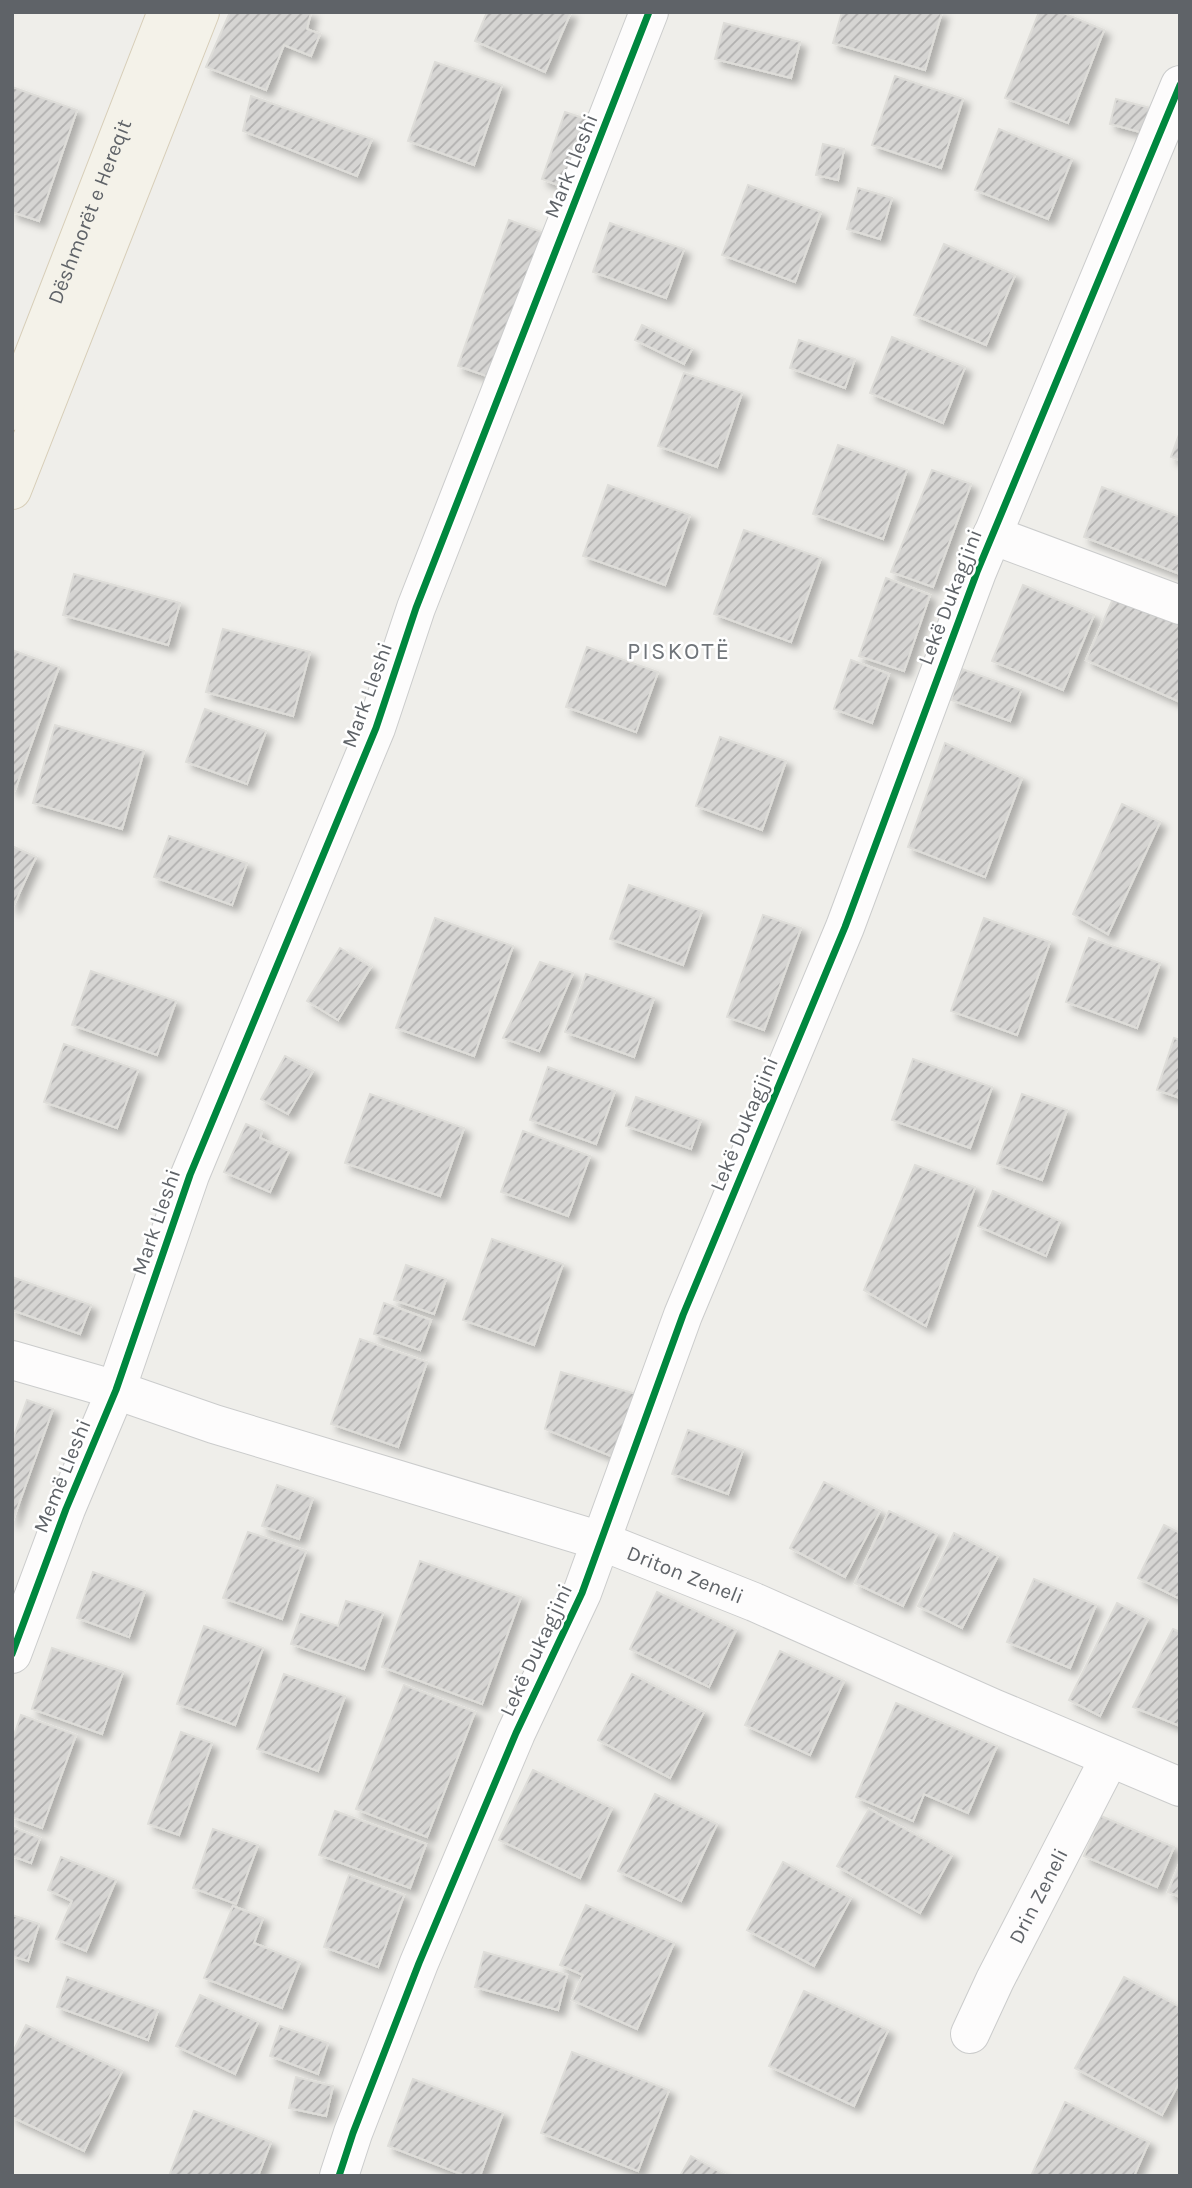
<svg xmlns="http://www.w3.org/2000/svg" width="1192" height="2188" viewBox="0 0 1192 2188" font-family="Karla,sans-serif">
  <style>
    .building { fill: url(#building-hatch); stroke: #deddd9; stroke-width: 2; filter: url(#shadow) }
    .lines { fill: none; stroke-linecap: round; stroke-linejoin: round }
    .minor-casing { stroke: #cbcccc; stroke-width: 40 }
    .major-casing { stroke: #d7ceb8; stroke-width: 40 }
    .minor { stroke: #fdfcfc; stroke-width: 38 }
    .major { stroke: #f4f2e9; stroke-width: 38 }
    .cycleway-casing { stroke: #fff; stroke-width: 11 }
    .cycleway { stroke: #00873e; stroke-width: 7 }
    .labels { text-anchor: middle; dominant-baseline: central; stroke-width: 5; stroke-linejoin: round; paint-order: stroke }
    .street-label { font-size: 21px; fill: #5f6368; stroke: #fff }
    .quarter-label { font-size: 24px; letter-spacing: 2px; fill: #70757a; stroke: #fff }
  </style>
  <defs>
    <pattern id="building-hatch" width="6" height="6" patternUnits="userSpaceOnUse" patternTransform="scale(1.75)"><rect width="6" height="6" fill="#d6d5d3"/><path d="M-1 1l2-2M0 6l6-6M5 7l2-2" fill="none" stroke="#b1b0af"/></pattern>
    <filter id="shadow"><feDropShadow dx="6" dy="6" stdDeviation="3.5" flood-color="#0004"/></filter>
  </defs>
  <rect width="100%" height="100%" fill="#efeeea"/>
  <g class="building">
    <path d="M 230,12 L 311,12 L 307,29 L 320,34 L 311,56 L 284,45 L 266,90 L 206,67 Z"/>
    <path d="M 487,12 L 571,12 L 545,72 L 475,41 Z"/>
    <path d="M 842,12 L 942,12 L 925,70 L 833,43 Z"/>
    <path d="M 1039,12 L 1061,12 L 1104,30 L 1068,123 L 1005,98 Z"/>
    <path d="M 724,23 L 800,42 L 791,78 L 715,59 Z"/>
    <path d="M 435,62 L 502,85 L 474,165 L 408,141 Z"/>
    <path d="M 895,76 L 963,99 L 941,168 L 872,145 Z"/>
    <path d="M 12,87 L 77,110 L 39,221 L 12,212 Z"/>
    <path d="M 251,96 L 372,139 L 357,176 L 243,131 Z"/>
    <path d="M 1116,99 L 1166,112 L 1159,137 L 1110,124 Z"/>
    <path d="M 565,112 L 592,121 L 568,189 L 542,179 Z"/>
    <path d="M 999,129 L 1072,159 L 1048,219 L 975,190 Z"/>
    <path d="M 823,144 L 844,149 L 838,180 L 816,175 Z"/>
    <path d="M 748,185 L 821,212 L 795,282 L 722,255 Z"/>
    <path d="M 858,188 L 892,198 L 880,239 L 847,229 Z"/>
    <path d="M 509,220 L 550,235 L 498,380 L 458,366 Z"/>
    <path d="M 610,223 L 684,249 L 666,298 L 593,272 Z"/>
    <path d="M 944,244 L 1015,275 L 986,345 L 914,315 Z"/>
    <path d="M 642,325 L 692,349 L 684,364 L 635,340 Z"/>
    <path d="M 892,337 L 965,367 L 943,423 L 870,393 Z"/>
    <path d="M 799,340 L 855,359 L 845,388 L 790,368 Z"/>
    <path d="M 684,373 L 742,393 L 717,467 L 658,446 Z"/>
    <path d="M 1180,432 L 1180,460 L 1171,457 Z"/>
    <path d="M 838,445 L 907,470 L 883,539 L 813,514 Z"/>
    <path d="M 932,470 L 971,484 L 933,587 L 891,572 Z"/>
    <path d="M 608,485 L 690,515 L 665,585 L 583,556 Z"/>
    <path d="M 1102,487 L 1180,517 L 1180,574 L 1084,537 Z"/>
    <path d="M 744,530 L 821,558 L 791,642 L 714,614 Z"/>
    <path d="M 74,574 L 180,603 L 168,645 L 63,615 Z"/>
    <path d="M 886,578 L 930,595 L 904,671 L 859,656 Z"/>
    <path d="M 1023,585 L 1094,615 L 1063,690 L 992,661 Z"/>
    <path d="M 1116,592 L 1180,621 L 1180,702 L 1086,660 Z"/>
    <path d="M 223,629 L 310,652 L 293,716 L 206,692 Z"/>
    <path d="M 587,647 L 658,672 L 636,732 L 566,707 Z"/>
    <path d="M 12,650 L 59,667 L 15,790 L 12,789 Z"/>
    <path d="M 851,660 L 889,674 L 872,723 L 834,709 Z"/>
    <path d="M 962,669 L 1021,690 L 1010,721 L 951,700 Z"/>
    <path d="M 205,709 L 266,731 L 247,784 L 186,762 Z"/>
    <path d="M 55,725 L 144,751 L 122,829 L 33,803 Z"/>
    <path d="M 720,737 L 786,761 L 762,830 L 696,806 Z"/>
    <path d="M 945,743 L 1022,778 L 985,877 L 908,847 Z"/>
    <path d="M 1122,804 L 1160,822 L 1108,934 L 1073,914 Z"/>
    <path d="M 169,836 L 247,863 L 232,905 L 154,877 Z"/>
    <path d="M 12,846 L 36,857 L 12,909 Z"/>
    <path d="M 629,885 L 702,911 L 683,965 L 610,939 Z"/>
    <path d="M 763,915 L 801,928 L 764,1030 L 727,1017 Z"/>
    <path d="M 435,918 L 513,946 L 474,1056 L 396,1028 Z"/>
    <path d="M 984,918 L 1050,942 L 1017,1035 L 951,1011 Z"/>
    <path d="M 1089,938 L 1160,963 L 1137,1028 L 1066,1002 Z"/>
    <path d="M 340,948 L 371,967 L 338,1020 L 307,1001 Z"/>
    <path d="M 540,962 L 573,973 L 539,1051 L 503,1038 Z"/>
    <path d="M 91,971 L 176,1001 L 157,1055 L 72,1025 Z"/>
    <path d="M 586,974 L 654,998 L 634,1057 L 565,1032 Z"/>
    <path d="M 1174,1038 L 1180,1040 L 1180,1098 L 1157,1090 Z"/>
    <path d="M 64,1044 L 138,1070 L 117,1128 L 44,1102 Z"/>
    <path d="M 285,1056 L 313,1071 L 288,1114 L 261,1099 Z"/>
    <path d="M 913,1059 L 992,1087 L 970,1148 L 892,1120 Z"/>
    <path d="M 548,1067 L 615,1091 L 596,1144 L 530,1120 Z"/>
    <path d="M 370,1094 L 464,1128 L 440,1196 L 345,1163 Z"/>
    <path d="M 1022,1094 L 1067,1110 L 1042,1180 L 997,1164 Z"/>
    <path d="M 636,1097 L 701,1120 L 691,1149 L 626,1126 Z"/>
    <path d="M 246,1124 L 262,1131 L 260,1138 L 289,1151 L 270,1192 L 224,1172 Z"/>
    <path d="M 523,1131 L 590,1156 L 568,1216 L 501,1192 Z"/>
    <path d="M 915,1165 L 975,1187 L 926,1326 L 864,1290 Z"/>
    <path d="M 993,1191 L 1060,1221 L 1046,1256 L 978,1226 Z"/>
    <path d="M 492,1239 L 563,1264 L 534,1345 L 463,1320 Z"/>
    <path d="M 406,1265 L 446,1279 L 434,1314 L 394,1300 Z"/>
    <path d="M 12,1277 L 91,1305 L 80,1334 L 12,1310 Z"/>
    <path d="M 384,1303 L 431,1320 L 420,1350 L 374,1334 Z"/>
    <path d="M 360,1339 L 427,1362 L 398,1447 L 331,1424 Z"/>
    <path d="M 561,1372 L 636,1394 L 618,1459 L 545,1429 Z"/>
    <path d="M 27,1400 L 53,1409 L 12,1523 L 12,1442 Z"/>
    <path d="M 688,1430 L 743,1450 L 728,1494 L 672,1474 Z"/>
    <path d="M 824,1482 L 880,1511 L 845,1577 L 790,1548 Z"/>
    <path d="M 277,1485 L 313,1498 L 299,1539 L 262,1526 Z"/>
    <path d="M 889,1511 L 937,1534 L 903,1606 L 855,1583 Z"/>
    <path d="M 1164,1525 L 1180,1533 L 1180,1599 L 1138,1578 Z"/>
    <path d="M 248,1532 L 306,1551 L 282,1619 L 223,1598 Z"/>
    <path d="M 954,1533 L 998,1556 L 962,1628 L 918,1606 Z"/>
    <path d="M 420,1561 L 521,1597 L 482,1704 L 382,1667 Z"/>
    <path d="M 93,1572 L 145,1591 L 129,1637 L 77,1618 Z"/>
    <path d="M 1034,1579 L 1096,1605 L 1070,1668 L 1007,1642 Z"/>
    <path d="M 657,1592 L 736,1630 L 709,1687 L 630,1649 Z"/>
    <path d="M 346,1601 L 383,1613 L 364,1669 L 291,1644 L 301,1614 L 338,1626 Z"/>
    <path d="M 1117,1603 L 1148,1619 L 1100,1716 L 1069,1700 Z"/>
    <path d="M 204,1626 L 263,1648 L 235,1725 L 177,1704 Z"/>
    <path d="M 1173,1629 L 1180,1632 L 1180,1726 L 1133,1707 Z"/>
    <path d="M 52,1648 L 123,1672 L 102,1734 L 32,1709 Z"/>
    <path d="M 780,1651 L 844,1681 L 810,1755 L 745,1725 Z"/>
    <path d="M 284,1674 L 345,1696 L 318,1771 L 257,1749 Z"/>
    <path d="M 632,1674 L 704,1712 L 670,1778 L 598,1740 Z"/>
    <path d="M 404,1685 L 475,1712 L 427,1837 L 356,1809 Z"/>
    <path d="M 896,1703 L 997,1746 L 968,1813 L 924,1794 L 913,1821 L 856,1797 Z"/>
    <path d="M 21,1715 L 76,1735 L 42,1828 L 12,1817 L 12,1741 Z"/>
    <path d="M 181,1732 L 212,1743 L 179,1835 L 148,1824 Z"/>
    <path d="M 533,1770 L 612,1808 L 580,1878 L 499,1840 Z"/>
    <path d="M 655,1794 L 717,1824 L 681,1901 L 618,1871 Z"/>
    <path d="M 869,1809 L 952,1855 L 920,1913 L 837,1866 Z"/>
    <path d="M 335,1811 L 426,1844 L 410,1888 L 319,1855 Z"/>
    <path d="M 1101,1816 L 1174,1847 L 1157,1887 L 1084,1856 Z"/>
    <path d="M 12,1827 L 40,1838 L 31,1863 L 12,1856 Z"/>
    <path d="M 213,1829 L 258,1845 L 236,1904 L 193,1888 Z"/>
    <path d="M 61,1857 L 116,1880 L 86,1951 L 56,1939 L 72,1901 L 48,1890 Z"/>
    <path d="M 783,1862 L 851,1898 L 814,1966 L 747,1930 Z"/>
    <path d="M 1180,1862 L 1180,1897 L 1168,1892 Z"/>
    <path d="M 349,1875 L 404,1895 L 378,1967 L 324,1947 Z"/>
    <path d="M 586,1905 L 674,1943 L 637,2029 L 572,2000 L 583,1975 L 560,1965 Z"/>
    <path d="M 233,1906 L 263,1918 L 254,1943 L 300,1962 L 282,2008 L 204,1978 Z"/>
    <path d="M 12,1915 L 39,1924 L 28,1961 L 12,1956 Z"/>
    <path d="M 484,1952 L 567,1975 L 558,2010 L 475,1987 Z"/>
    <path d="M 67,1977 L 158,2010 L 148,2040 L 57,2007 Z"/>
    <path d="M 1124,1977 L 1180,2007 L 1180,2081 L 1162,2115 L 1075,2068 Z"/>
    <path d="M 804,1991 L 888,2030 L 854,2106 L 769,2066 Z"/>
    <path d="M 200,1995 L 258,2022 L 235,2074 L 176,2046 Z"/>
    <path d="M 26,2025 L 122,2071 L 84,2151 L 12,2117 L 12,2054 Z"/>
    <path d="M 280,2026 L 328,2043 L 318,2074 L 270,2056 Z"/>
    <path d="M 572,2052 L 669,2090 L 638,2171 L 541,2133 Z"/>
    <path d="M 296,2077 L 333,2086 L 326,2116 L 289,2108 Z"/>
    <path d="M 413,2079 L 503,2113 L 480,2176 L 466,2176 L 388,2146 Z"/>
    <path d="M 1065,2102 L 1149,2142 L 1134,2176 L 1031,2176 Z"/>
    <path d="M 194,2111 L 271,2142 L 258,2176 L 169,2176 Z"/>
    <path d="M 691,2156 L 727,2176 L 680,2176 Z"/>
  </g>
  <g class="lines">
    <defs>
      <g id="minor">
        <path d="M 992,535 L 1180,605"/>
        <path id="s1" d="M 12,1360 L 116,1390 L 214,1424 L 601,1541 L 754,1602 L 993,1708 L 1180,1787"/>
        <path d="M 12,1654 L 66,1509 L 116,1390 L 190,1175 L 376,728 L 416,608 L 649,12"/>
        <path id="s2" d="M 970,2034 L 995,1980 L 1109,1759"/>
        <path d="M 339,2176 L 353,2133 L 419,1963 L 516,1733 L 582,1593 L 683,1315 L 845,927 L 977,572 L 1180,85"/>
      </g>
      <g id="major">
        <path id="s3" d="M 12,411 L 167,12"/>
        <path d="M 12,490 L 200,12"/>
      </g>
    </defs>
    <use href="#minor" class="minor-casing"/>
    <use href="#major" class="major-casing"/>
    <use href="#minor" class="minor"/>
    <use href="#major" class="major"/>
    <defs>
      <g id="cycleway">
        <path d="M 12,1654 L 66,1509 L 116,1390 L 190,1175 L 376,728 L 416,608 L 649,12"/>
        <path d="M 339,2176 L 353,2133 L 419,1963 L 516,1733 L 582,1593 L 683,1315 L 845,927 L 977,572 L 1180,85"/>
      </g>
    </defs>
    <use href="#cycleway" class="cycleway-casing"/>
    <use href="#cycleway" class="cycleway"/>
  </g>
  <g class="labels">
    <g class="street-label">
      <text transform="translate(571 166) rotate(-68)">Mark Lleshi</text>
      <text stroke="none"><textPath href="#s3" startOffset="214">Dëshmorët e Hereqit</textPath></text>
      <text transform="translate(950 597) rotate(-69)">Lekë Dukagjini</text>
      <text transform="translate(367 695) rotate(-70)">Mark Lleshi</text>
      <text transform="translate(744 1124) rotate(-67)">Lekë Dukagjini</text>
      <text transform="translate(156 1222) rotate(-71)">Mark Lleshi</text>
      <text transform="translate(62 1476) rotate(-68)">Memë Lleshi</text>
      <text stroke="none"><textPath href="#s1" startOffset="707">Driton Zeneli</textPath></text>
      <text transform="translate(536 1650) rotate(-65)">Lekë Dukagjini</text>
      <text stroke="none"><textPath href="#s2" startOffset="154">Drin Zeneli</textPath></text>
    </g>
    <g class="quarter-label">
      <text x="679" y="651">PISKOTË</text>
    </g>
  </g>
  <rect width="1192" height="2188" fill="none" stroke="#5f6368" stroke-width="28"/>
</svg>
